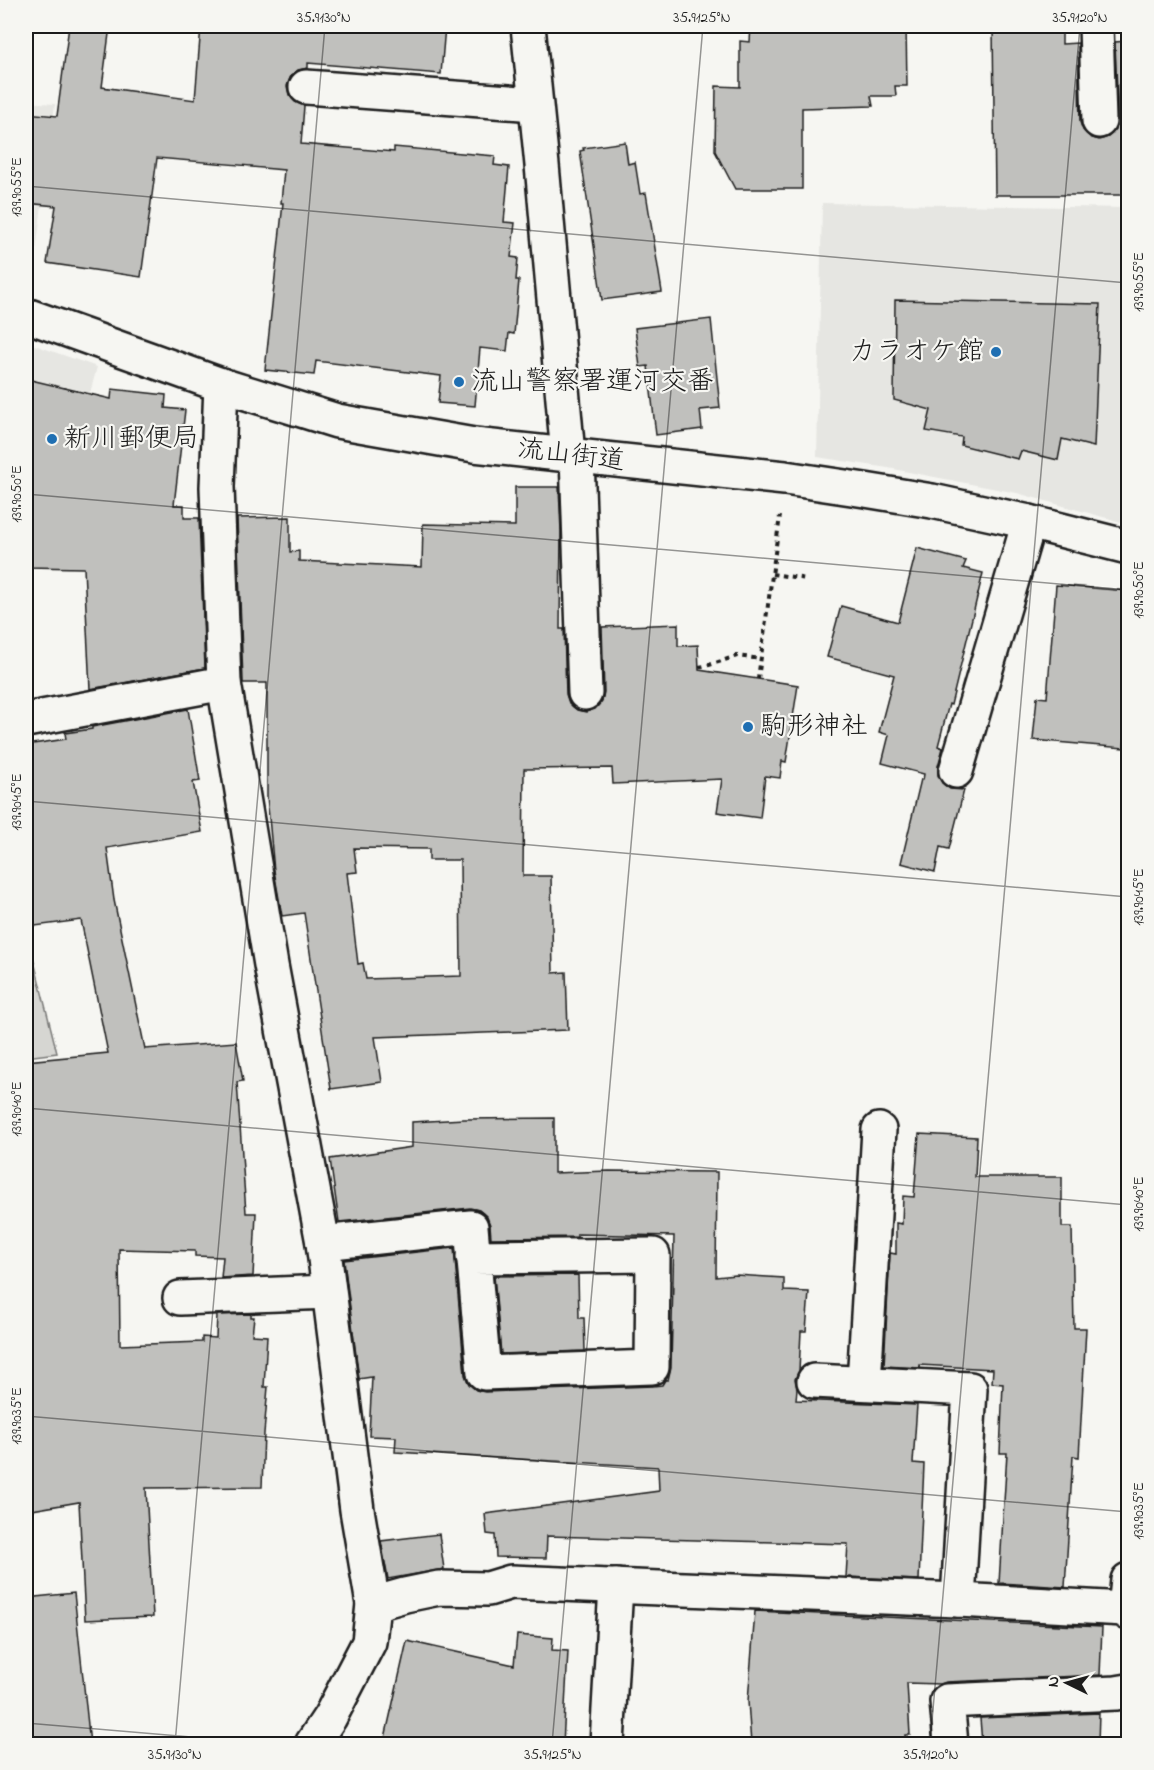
<svg xmlns="http://www.w3.org/2000/svg" width="1154" height="1770" viewBox="0 0 1154 1770" font-family="'Indie Flower','Klee One',sans-serif">
  <style>
    .built { fill: #e6e6e2 }
    .green { fill: #d6d6d2; stroke: #797977; stroke-width: 1.5 }
    .building { fill: #c0c0bd; stroke: #1c1c1c; stroke-width: 1.5; fill-rule: evenodd }
    .lines { fill: none; stroke-linecap: round; stroke-linejoin: round }
    .minor-casing { stroke: #1c1c1c; stroke-width: 38 }
    .path { stroke: #1c1c1c; stroke-width: 4; stroke-dasharray: 4.5 4.5; stroke-linecap: butt }
    .minor { stroke: #f6f6f2; stroke-width: 33 }
    .ticks { fill: none; stroke: #1c1c1c; stroke-width: 1.5; stroke-opacity: 0.45 }
    .poi-dot { fill: #1f6fb2; stroke: #f6f6f2; stroke-width: 2 }
    .labels { text-anchor: middle; dominant-baseline: central; stroke-width: 4.5; stroke-linejoin: round; paint-order: stroke }
    .poi-label { font-size: 27px; fill: #1c1c1c; stroke: #f6f6f2; text-anchor: start }
    .street-label { font-size: 27px; fill: #1c1c1c; stroke: #f6f6f2 }
    .neatline { fill: none; stroke: #1c1c1c; stroke-width: 2 }
    .ticks-label { font-size: 15px; text-anchor: middle; fill: #1c1c1c }
  </style>
  <rect width="100%" height="100%" fill="#f6f6f2"/>
  <filter id="ink" filterUnits="userSpaceOnUse"><feTurbulence type="fractalNoise" baseFrequency=".0167" numOctaves="2"/><feDisplacementMap in="SourceGraphic" scale="12" xChannelSelector="R" yChannelSelector="G"/><feConvolveMatrix kernelMatrix="1 2 1 2 8 2 1 2 1" color-interpolation-filters="sRGB"/></filter>
  <g filter="url(#ink)">
    <g class="built">
      <path d="M 26,102 L 55,104 L 31,290 L 26,287 Z"/>
      <path d="M 822,203 L 1128,208 L 1128,524 L 1017,493 L 888,468 L 817,457 Z"/>
      <path d="M 26,342 L 97,367 L 88,401 L 89,501 L 26,487 Z"/>
    </g>
    <path class="green" d="M 26,929 L 57,1053 L 26,1057 Z"/>
    <g class="building">
      <path d="M 69,26 L 110,26 L 102,87 L 195,100 L 201,26 L 445,26 L 441,74 L 308,63 L 308,68 L 298,70 L 291,76 L 287,86 L 289,95 L 295,102 L 304,106 L 301,144 L 394,152 L 394,147 L 495,156 L 494,165 L 509,167 L 504,222 L 515,223 L 511,257 L 518,258 L 516,280 L 519,280 L 514,334 L 509,333 L 507,351 L 480,348 L 475,406 L 438,403 L 441,376 L 316,361 L 314,375 L 265,370 L 283,203 L 281,203 L 284,170 L 251,167 L 252,166 L 157,158 L 141,277 L 47,263 L 56,206 L 26,203 L 26,113 L 57,116 Z"/>
      <path d="M 751,26 L 906,26 L 907,86 L 895,86 L 896,96 L 871,96 L 873,106 L 802,108 L 802,189 L 735,189 L 715,151 L 716,86 L 740,87 L 740,41 L 750,42 Z"/>
      <path d="M 993,26 L 1062,26 L 1062,44 L 1078,43 L 1080,122 L 1083,130 L 1090,137 L 1099,140 L 1108,137 L 1116,129 L 1118,120 L 1115,42 L 1128,41 L 1128,195 L 995,195 Z"/>
      <path d="M 625,142 L 628,164 L 635,162 L 640,194 L 646,193 L 662,292 L 602,300 L 580,151 L 584,150 L 583,148 Z"/>
      <path d="M 895,300 L 1100,304 L 1094,447 L 1062,439 L 1058,460 L 1021,451 L 1018,459 L 961,445 L 962,437 L 926,431 L 931,410 L 894,400 Z"/>
      <path d="M 711,319 L 720,408 L 700,410 L 702,429 L 656,435 L 648,366 L 640,367 L 635,328 Z"/>
      <path d="M 31,380 L 111,399 L 112,389 L 166,395 L 165,408 L 185,410 L 174,505 L 184,505 L 184,518 L 199,518 L 205,668 L 90,689 L 84,568 L 26,567 L 26,406 Z"/>
      <path d="M 515,487 L 559,487 L 561,531 L 560,629 L 564,629 L 566,694 L 569,703 L 577,710 L 586,712 L 595,709 L 602,701 L 604,692 L 602,627 L 678,624 L 678,646 L 698,645 L 699,670 L 798,685 L 786,762 L 782,761 L 780,778 L 765,776 L 760,818 L 717,812 L 722,779 L 613,784 L 612,768 L 524,769 L 523,876 L 551,876 L 553,973 L 566,972 L 568,1030 L 375,1037 L 382,1082 L 331,1089 L 304,913 L 282,916 L 274,871 L 267,796 L 267,683 L 243,683 L 243,681 L 237,518 L 290,517 L 290,552 L 299,551 L 299,561 L 422,567 L 423,524 L 515,526 ZM 354,848 L 429,849 L 429,860 L 460,860 L 461,976 L 366,979 L 363,963 L 358,964 L 347,873 L 357,872 Z"/>
      <path d="M 917,548 L 966,561 L 963,568 L 983,573 L 951,705 L 949,704 L 938,746 L 943,748 L 938,766 L 938,775 L 942,783 L 950,789 L 964,790 L 949,849 L 940,847 L 935,872 L 901,863 L 921,779 L 923,780 L 924,774 L 882,763 L 889,735 L 879,732 L 894,675 L 827,657 L 841,606 L 898,622 Z"/>
      <path d="M 1056,585 L 1128,591 L 1128,694 L 1124,748 L 1033,740 L 1037,697 L 1047,698 Z"/>
      <path d="M 188,709 L 200,781 L 193,782 L 202,832 L 107,848 L 114,900 L 145,1049 L 236,1042 L 243,1081 L 237,1082 L 246,1213 L 256,1213 L 253,1276 L 221,1278 L 223,1257 L 195,1256 L 195,1251 L 119,1249 L 120,1345 L 202,1342 L 202,1337 L 216,1338 L 217,1315 L 251,1314 L 251,1317 L 254,1317 L 252,1335 L 267,1336 L 264,1387 L 268,1387 L 264,1433 L 262,1487 L 146,1488 L 153,1617 L 85,1620 L 79,1502 L 26,1511 L 26,1061 L 108,1053 L 81,920 L 35,926 L 26,858 L 26,745 L 66,739 L 65,733 L 92,729 L 92,727 Z"/>
      <path d="M 554,1118 L 554,1173 L 609,1171 L 717,1172 L 716,1277 L 736,1275 L 784,1278 L 784,1291 L 809,1292 L 806,1331 L 801,1331 L 799,1371 L 795,1379 L 797,1389 L 796,1400 L 917,1405 L 913,1463 L 924,1464 L 919,1580 L 846,1577 L 848,1544 L 547,1536 L 546,1558 L 496,1557 L 495,1535 L 487,1534 L 485,1514 L 659,1491 L 658,1467 L 395,1452 L 396,1437 L 369,1436 L 372,1377 L 359,1379 L 344,1260 L 454,1248 L 465,1375 L 469,1384 L 476,1390 L 485,1392 L 653,1386 L 662,1385 L 665,1380 L 668,1380 L 671,1367 L 674,1236 L 577,1234 L 577,1237 L 491,1238 L 490,1225 L 487,1217 L 479,1210 L 470,1208 L 339,1222 L 330,1159 L 412,1147 L 412,1122 L 464,1119 Z"/>
      <path d="M 919,1134 L 977,1137 L 975,1177 L 1062,1177 L 1062,1227 L 1072,1227 L 1074,1328 L 1086,1328 L 1079,1457 L 1073,1456 L 1065,1587 L 999,1583 L 1007,1453 L 1000,1453 L 1003,1384 L 992,1383 L 993,1369 L 920,1365 L 920,1368 L 884,1366 L 890,1253 L 896,1254 L 896,1223 L 902,1224 L 903,1196 L 914,1197 Z"/>
      <path d="M 578,1275 L 579,1318 L 584,1318 L 585,1351 L 501,1354 L 494,1276 Z"/>
      <path d="M 439,1534 L 444,1569 L 388,1579 L 381,1541 Z"/>
      <path d="M 74,1593 L 90,1744 L 26,1744 L 26,1598 Z"/>
      <path d="M 755,1611 L 1102,1627 L 1100,1675 L 946,1682 L 941,1684 L 907,1683 L 910,1735 L 905,1735 L 905,1744 L 751,1744 L 748,1701 Z"/>
      <path d="M 517,1635 L 553,1638 L 552,1650 L 568,1651 L 563,1744 L 416,1744 L 385,1738 L 407,1641 L 514,1665 Z"/>
      <path d="M 1099,1713 L 1098,1744 L 982,1744 L 980,1718 Z"/>
    </g>
    <g class="lines">
      <defs>
        <g id="minor">
          <path d="M 528,26 L 542,165 L 568,455"/>
          <path d="M 1096,26 L 1099,121"/>
          <path d="M 306,87 L 535,104"/>
          <path d="M 26,315 L 221,385 L 337,421 L 474,445 L 785,478 L 865,490 L 932,501 L 1029,522 L 1128,547"/>
          <path d="M 221,385 L 217,487 L 224,683 L 271,965 L 323,1243 L 357,1510 L 373,1604 L 369,1642 L 330,1717 L 312,1744"/>
          <path d="M 577,456 L 585,693"/>
          <path d="M 26,720 L 224,683"/>
          <path d="M 956,771 L 1029,522"/>
          <path d="M 323,1243 L 471,1227 L 484,1373 L 652,1367 L 653,1255 L 473,1257"/>
          <path d="M 180,1298 L 329,1292"/>
          <path d="M 814,1381 L 970,1389 L 958,1600"/>
          <path d="M 864,1383 L 879,1130"/>
          <path d="M 373,1604 L 405,1595 L 439,1588 L 488,1589 L 511,1582 L 958,1600 L 1125,1609 L 1128,1613"/>
          <path d="M 1125,1609 L 1128,1580"/>
          <path d="M 607,1744 L 616,1586"/>
          <path d="M 951,1744 L 947,1701 L 1116,1693 L 1128,1691"/>
        </g>
      </defs>
      <use href="#minor" class="minor-casing"/>
      <g class="path">
        <path d="M 772,574 L 807,579"/>
        <path d="M 699,667 L 709,665 L 737,656 L 761,659"/>
        <path d="M 758,679 L 780,516"/>
      </g>
      <use href="#minor" class="minor"/>
    </g>
  </g>
  <path class="ticks" d="M 26,186 L 1128,283M 26,494 L 1128,590M 26,801 L 1128,897M 26,1108 L 1128,1205M 26,1416 L 1128,1512M 26,1723 L 274,1744M 175,1744 L 325,26M 552,1744 L 703,26M 930,1744 L 1080,26"/>
  <g class="poi-dot">
    <circle cx="996" cy="352" r="6"/>
    <circle cx="459" cy="382" r="6"/>
    <circle cx="52" cy="439" r="6"/>
    <circle cx="748" cy="727" r="6"/>
  </g>
  <g class="labels">
    <g class="poi-label">
      <text x="984" y="352" text-anchor="end">カラオケ館</text>
      <text x="471" y="382">流山警察署運河交番</text>
      <text x="64" y="439">新川郵便局</text>
      <text x="760" y="727">駒形神社</text>
    </g>
    <g class="street-label">
      <text transform="translate(571 456) rotate(7)">流山街道</text>
    </g>
  </g>
  <rect width="1154" height="1770" fill="none" stroke="#f6f6f2" stroke-width="66"/>
  <g transform="translate(1067 1683) rotate(275)" stroke="#f6f6f2" stroke-width="4.5" paint-order="stroke">
  <path d="M0-4.5L10 22L0 15L-10 22Z" fill="#1c1c1c"/>
  <text y="-9" font-size="16" font-weight="bold" text-anchor="middle" fill="#1c1c1c">N</text>
  </g>
  <rect x="33" y="33" width="1088" height="1704" class="neatline"/>
  <g class="ticks-label">
    <text x="324" y="22">35.9130°N</text>
    <text x="702" y="22">35.9125°N</text>
    <text x="1080" y="22">35.9120°N</text>
    <text transform="translate(16 187) rotate(-90)" y="5">139.9055°E</text>
    <text transform="translate(1138 282) rotate(-90)" y="5">139.9055°E</text>
    <text transform="translate(16 494) rotate(-90)" y="5">139.9050°E</text>
    <text transform="translate(1138 590) rotate(-90)" y="5">139.9050°E</text>
    <text transform="translate(16 802) rotate(-90)" y="5">139.9045°E</text>
    <text transform="translate(1138 897) rotate(-90)" y="5">139.9045°E</text>
    <text transform="translate(16 1109) rotate(-90)" y="5">139.9040°E</text>
    <text transform="translate(1138 1204) rotate(-90)" y="5">139.9040°E</text>
    <text transform="translate(16 1416) rotate(-90)" y="5">139.9035°E</text>
    <text transform="translate(1138 1511) rotate(-90)" y="5">139.9035°E</text>
    <text x="175" y="1759">35.9130°N</text>
    <text x="553" y="1759">35.9125°N</text>
    <text x="931" y="1759">35.9120°N</text>
  </g>
</svg>
